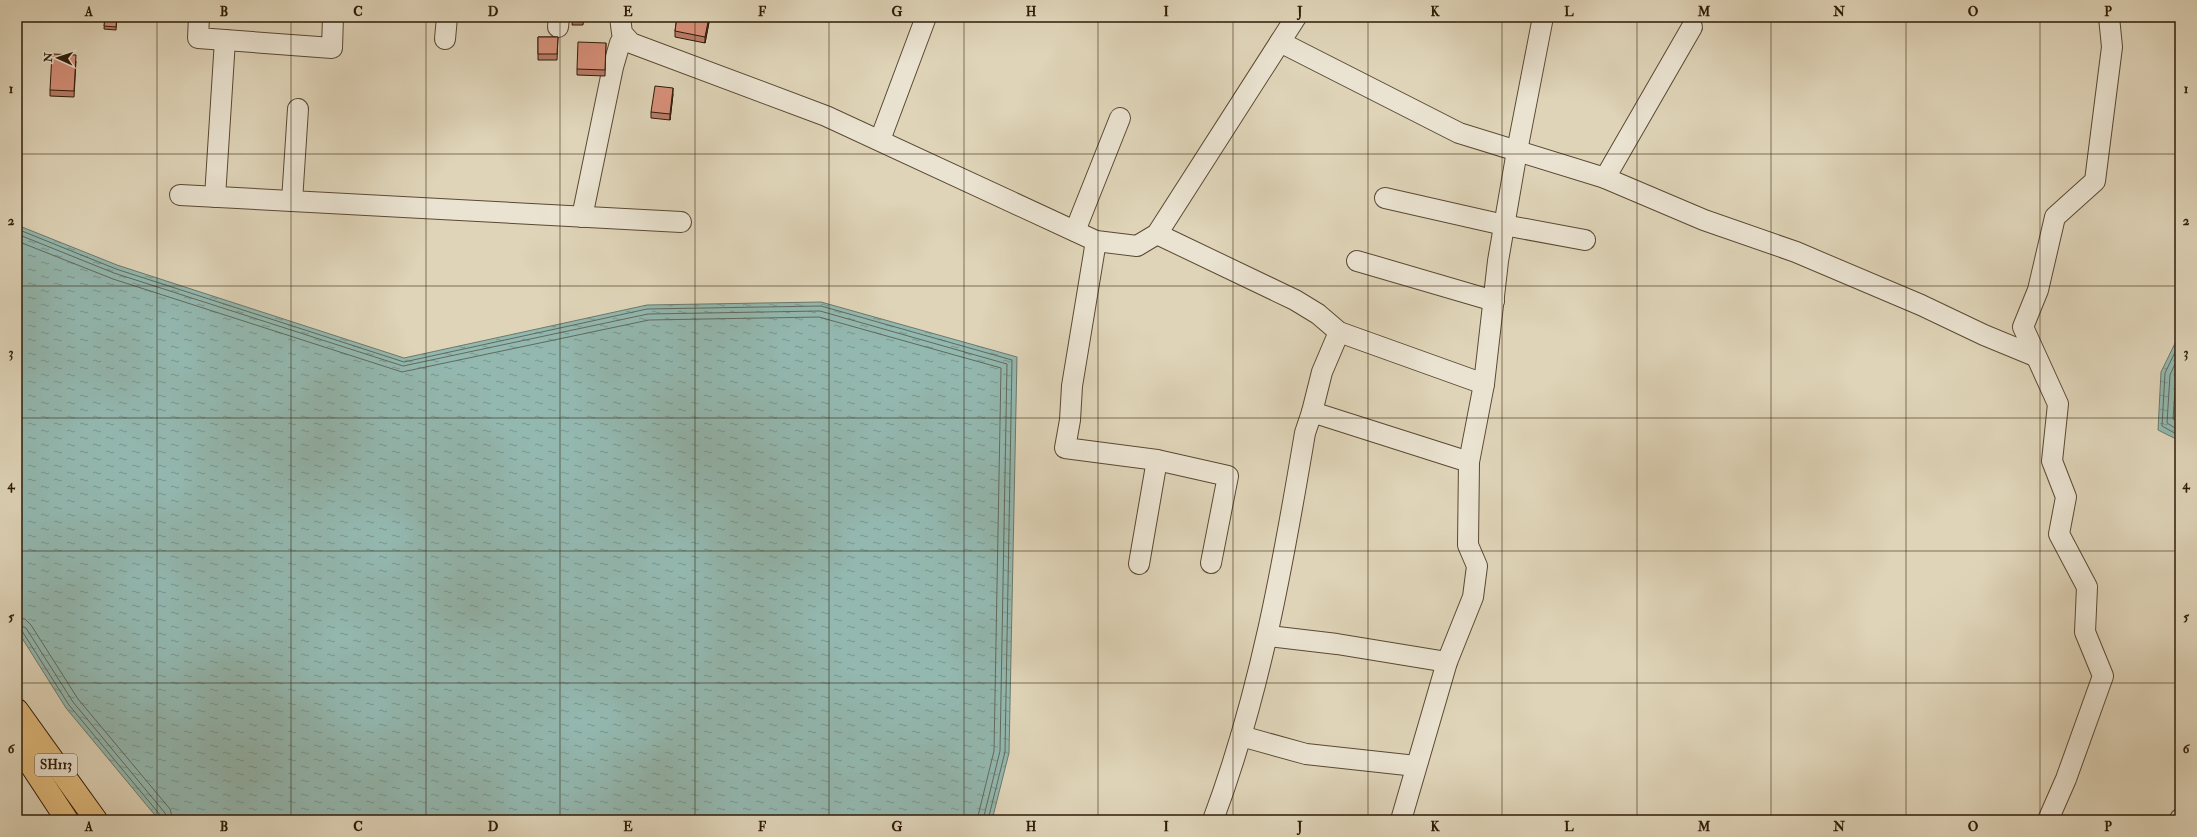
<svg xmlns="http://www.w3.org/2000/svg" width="2197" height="837" viewBox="0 0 2197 837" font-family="'IM FELL Double Pica',serif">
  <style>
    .water { fill: url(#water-ripples); stroke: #6b796c }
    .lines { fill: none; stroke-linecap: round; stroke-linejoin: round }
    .shore { stroke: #606a5c; stroke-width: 1 }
    .minor-casing { stroke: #5a4933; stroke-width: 22 }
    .primary-casing { stroke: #2e1b07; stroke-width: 24 }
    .minor { stroke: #eae3d1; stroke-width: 20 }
    .primary { stroke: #e0ba7c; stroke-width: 22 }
    .wall { fill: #b97c69; stroke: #2e1b07 }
    .shaded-wall { fill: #966555; stroke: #2e1b07 }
    .building { fill: #d7907a; stroke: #2e1b07 }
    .grid { fill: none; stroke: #2e1b07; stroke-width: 1; stroke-opacity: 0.55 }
    .labels { text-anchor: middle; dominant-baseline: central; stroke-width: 3; stroke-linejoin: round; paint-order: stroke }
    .shield { fill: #eae3d1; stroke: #665744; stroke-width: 1 }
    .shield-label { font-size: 13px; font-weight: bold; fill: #2e1b07 }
    .neatline { fill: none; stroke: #2e1b07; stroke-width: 1.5 }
    .grid-label { font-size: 13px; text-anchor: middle; font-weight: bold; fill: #2e1b07 }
  </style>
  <defs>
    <pattern id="water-ripples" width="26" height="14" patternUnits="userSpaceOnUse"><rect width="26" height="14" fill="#93b8b0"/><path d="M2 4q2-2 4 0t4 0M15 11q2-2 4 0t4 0" fill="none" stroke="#78958d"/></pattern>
  </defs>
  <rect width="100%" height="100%" fill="#dfd4b8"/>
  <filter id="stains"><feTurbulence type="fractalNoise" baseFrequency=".005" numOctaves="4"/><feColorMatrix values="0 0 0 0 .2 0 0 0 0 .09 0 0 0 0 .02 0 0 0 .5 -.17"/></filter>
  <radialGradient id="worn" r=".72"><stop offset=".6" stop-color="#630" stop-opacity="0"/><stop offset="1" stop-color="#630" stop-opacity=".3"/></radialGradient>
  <g class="water">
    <path d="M 17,225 L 117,265 L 404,358 L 647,305 L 821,302 L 1017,357 L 1009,753 L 992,820 L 159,820 L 66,708 L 17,630 Z"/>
    <path d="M 2180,333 L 2180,441 L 2158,430 L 2161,372 Z"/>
  </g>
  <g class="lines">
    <g class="shore">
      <path d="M 17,229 L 116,269 L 404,362 L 647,309 L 821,306 L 1012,360 L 1005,752 L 988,820"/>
      <path d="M 17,234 L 114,273 L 403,366 L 648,314 L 820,311 L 1007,364 L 1000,751 L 983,820"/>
      <path d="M 17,241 L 113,279 L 402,372 L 649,320 L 819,317 L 1001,368 L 994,751 L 977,820"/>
      <path d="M 2180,342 L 2165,373 L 2162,426 L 2180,436"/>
      <path d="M 2180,353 L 2170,375 L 2167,423 L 2180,431"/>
      <path d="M 2180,367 L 2176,376 L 2173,419 L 2180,424"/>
      <path d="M 17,618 L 25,619 L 31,625 L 78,699 L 170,809 L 173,820"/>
      <path d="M 17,624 L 26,628 L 73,702 L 165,813 L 167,820"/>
      <path d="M 17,629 L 22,631 L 69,705 L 161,816 L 162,820"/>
    </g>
    <defs>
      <g id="minor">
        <path d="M 199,17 L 198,38 L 332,48 L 333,17"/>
        <path d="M 620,17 L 622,33 L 631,43 L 826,116 L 1096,241 L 1137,246 L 1157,234 L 1296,17"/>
        <path d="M 558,27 L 559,17"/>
        <path d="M 445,39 L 447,17"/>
        <path d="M 1280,42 L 1459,133 L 1605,178 L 1704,220 L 1796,252 L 1921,305 L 1984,335 L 2035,356"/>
        <path d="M 880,140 L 926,17"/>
        <path d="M 1605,178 L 1692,27"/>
        <path d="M 180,195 L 681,222"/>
        <path d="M 215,197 L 225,40"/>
        <path d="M 1385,198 L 1504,225 L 1585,240"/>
        <path d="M 292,201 L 298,109"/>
        <path d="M 582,217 L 613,67 L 620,43 L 624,37"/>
        <path d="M 1075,231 L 1120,118"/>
        <path d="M 1157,234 L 1295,300 L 1318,314 L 1339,332 L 1484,384"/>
        <path d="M 1096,241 L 1072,386 L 1070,420 L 1065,448 L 1157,460 L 1228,476 L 1211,563"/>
        <path d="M 1357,261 L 1494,301"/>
        <path d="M 1312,412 L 1322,372 L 1339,332"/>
        <path d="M 1139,564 L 1157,460"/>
        <path d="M 1269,636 L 1337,644 L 1447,662"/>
        <path d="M 1241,736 L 1306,754 L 1416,766"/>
        <path d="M 1213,820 C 1260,695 1283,564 1305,433 L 1312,412 L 1469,462"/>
        <path d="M 1401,820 L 1447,662 L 1473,597 L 1477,566 L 1468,545 L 1469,462 L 1484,384 L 1498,261 L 1517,151 L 1543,17"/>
        <path d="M 2048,820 L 2066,779 L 2103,676 L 2085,632 L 2087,587 L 2059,534 L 2066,497 L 2052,461 L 2058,404 L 2023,327 L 2038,290 L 2055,217 L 2095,181 L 2112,47 L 2109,17"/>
        <path d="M 2180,820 L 2180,819"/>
      </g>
      <g id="primary">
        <path d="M 17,710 L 96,820"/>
        <path d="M 17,744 L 67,820"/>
      </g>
    </defs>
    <use href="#minor" class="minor-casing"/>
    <use href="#primary" class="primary-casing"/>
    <use href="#minor" class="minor"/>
    <use href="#primary" class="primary"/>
  </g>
  <g class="wall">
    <path d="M 105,17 L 117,17 L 116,30 L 104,29 Z"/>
    <path d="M 573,17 L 584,17 L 583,25 L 572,25 Z"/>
    <path d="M 677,17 L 710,17 L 705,43 L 675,37 L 675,31 Z"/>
    <path d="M 538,37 L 558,37 L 557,60 L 538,60 Z"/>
    <path d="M 606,43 L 605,76 L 577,75 L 577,69 Z"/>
    <path d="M 76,61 L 74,97 L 50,96 L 50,90 Z"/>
    <path d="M 673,94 L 670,120 L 651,118 L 651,112 Z"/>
  </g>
  <g class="shaded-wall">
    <path d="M 709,17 L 710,17 L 705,43 L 705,37 Z"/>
    <path d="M 673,88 L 673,94 L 670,120 L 670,114 Z"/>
  </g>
  <g class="building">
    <path d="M 105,17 L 117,17 L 116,27 L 104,26 Z"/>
    <path d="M 573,17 L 583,17 L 583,22 L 572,21 Z"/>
    <path d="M 677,17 L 709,17 L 705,37 L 675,31 Z"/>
    <path d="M 538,37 L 558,37 L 557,54 L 538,54 Z"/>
    <path d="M 578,42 L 606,43 L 605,70 L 577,69 Z"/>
    <path d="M 52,54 L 76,55 L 74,91 L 50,90 Z"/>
    <path d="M 655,86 L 673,88 L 670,114 L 651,112 Z"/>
  </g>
  <path class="grid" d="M 157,17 L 157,820M 291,17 L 291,820M 426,17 L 426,820M 560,17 L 560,820M 695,17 L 695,820M 829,17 L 829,820M 964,17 L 964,820M 1098,17 L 1098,820M 1233,17 L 1233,820M 1368,17 L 1368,820M 1502,17 L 1502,820M 1637,17 L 1637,820M 1771,17 L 1771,820M 1906,17 L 1906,820M 2040,17 L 2040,820M 17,154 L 2180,154M 17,286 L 2180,286M 17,418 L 2180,418M 17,551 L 2180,551M 17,683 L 2180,683"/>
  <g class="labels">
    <rect class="shield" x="35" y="754" width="42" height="22" rx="3"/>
    <g class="shield-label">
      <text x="56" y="765">SH113</text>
    </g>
  </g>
  <rect width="2197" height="837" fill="none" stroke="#dfd4b8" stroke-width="44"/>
  <g transform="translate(58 58) rotate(273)" stroke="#eae3d1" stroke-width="3" paint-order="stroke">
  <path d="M0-3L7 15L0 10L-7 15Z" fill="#2e1b07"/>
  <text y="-6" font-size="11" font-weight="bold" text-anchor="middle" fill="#2e1b07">N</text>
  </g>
  <rect x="22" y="22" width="2153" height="793" class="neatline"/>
  <g class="grid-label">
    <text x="89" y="16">A</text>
    <text x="224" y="16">B</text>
    <text x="358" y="16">C</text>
    <text x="493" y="16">D</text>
    <text x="628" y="16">E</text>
    <text x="762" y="16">F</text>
    <text x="897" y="16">G</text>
    <text x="1031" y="16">H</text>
    <text x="1166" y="16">I</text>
    <text x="1300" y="16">J</text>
    <text x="1435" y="16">K</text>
    <text x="1569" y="16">L</text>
    <text x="1704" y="16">M</text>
    <text x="1839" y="16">N</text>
    <text x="1973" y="16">O</text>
    <text x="2108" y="16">P</text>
    <text x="11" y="93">1</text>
    <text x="2186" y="93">1</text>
    <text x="11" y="225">2</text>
    <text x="2186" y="225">2</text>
    <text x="11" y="357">3</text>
    <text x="2186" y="357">3</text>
    <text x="11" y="489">4</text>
    <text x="2186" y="489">4</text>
    <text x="11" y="621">5</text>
    <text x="2186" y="621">5</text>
    <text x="11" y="753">6</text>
    <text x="2186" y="753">6</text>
    <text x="89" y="831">A</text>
    <text x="224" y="831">B</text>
    <text x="358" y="831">C</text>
    <text x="493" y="831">D</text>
    <text x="628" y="831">E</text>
    <text x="762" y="831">F</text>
    <text x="897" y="831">G</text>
    <text x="1031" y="831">H</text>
    <text x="1166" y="831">I</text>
    <text x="1300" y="831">J</text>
    <text x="1435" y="831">K</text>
    <text x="1569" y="831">L</text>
    <text x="1704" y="831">M</text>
    <text x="1839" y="831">N</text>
    <text x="1973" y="831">O</text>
    <text x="2108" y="831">P</text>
  </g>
  <rect width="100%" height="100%" filter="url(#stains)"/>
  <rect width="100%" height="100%" fill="url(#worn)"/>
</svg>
